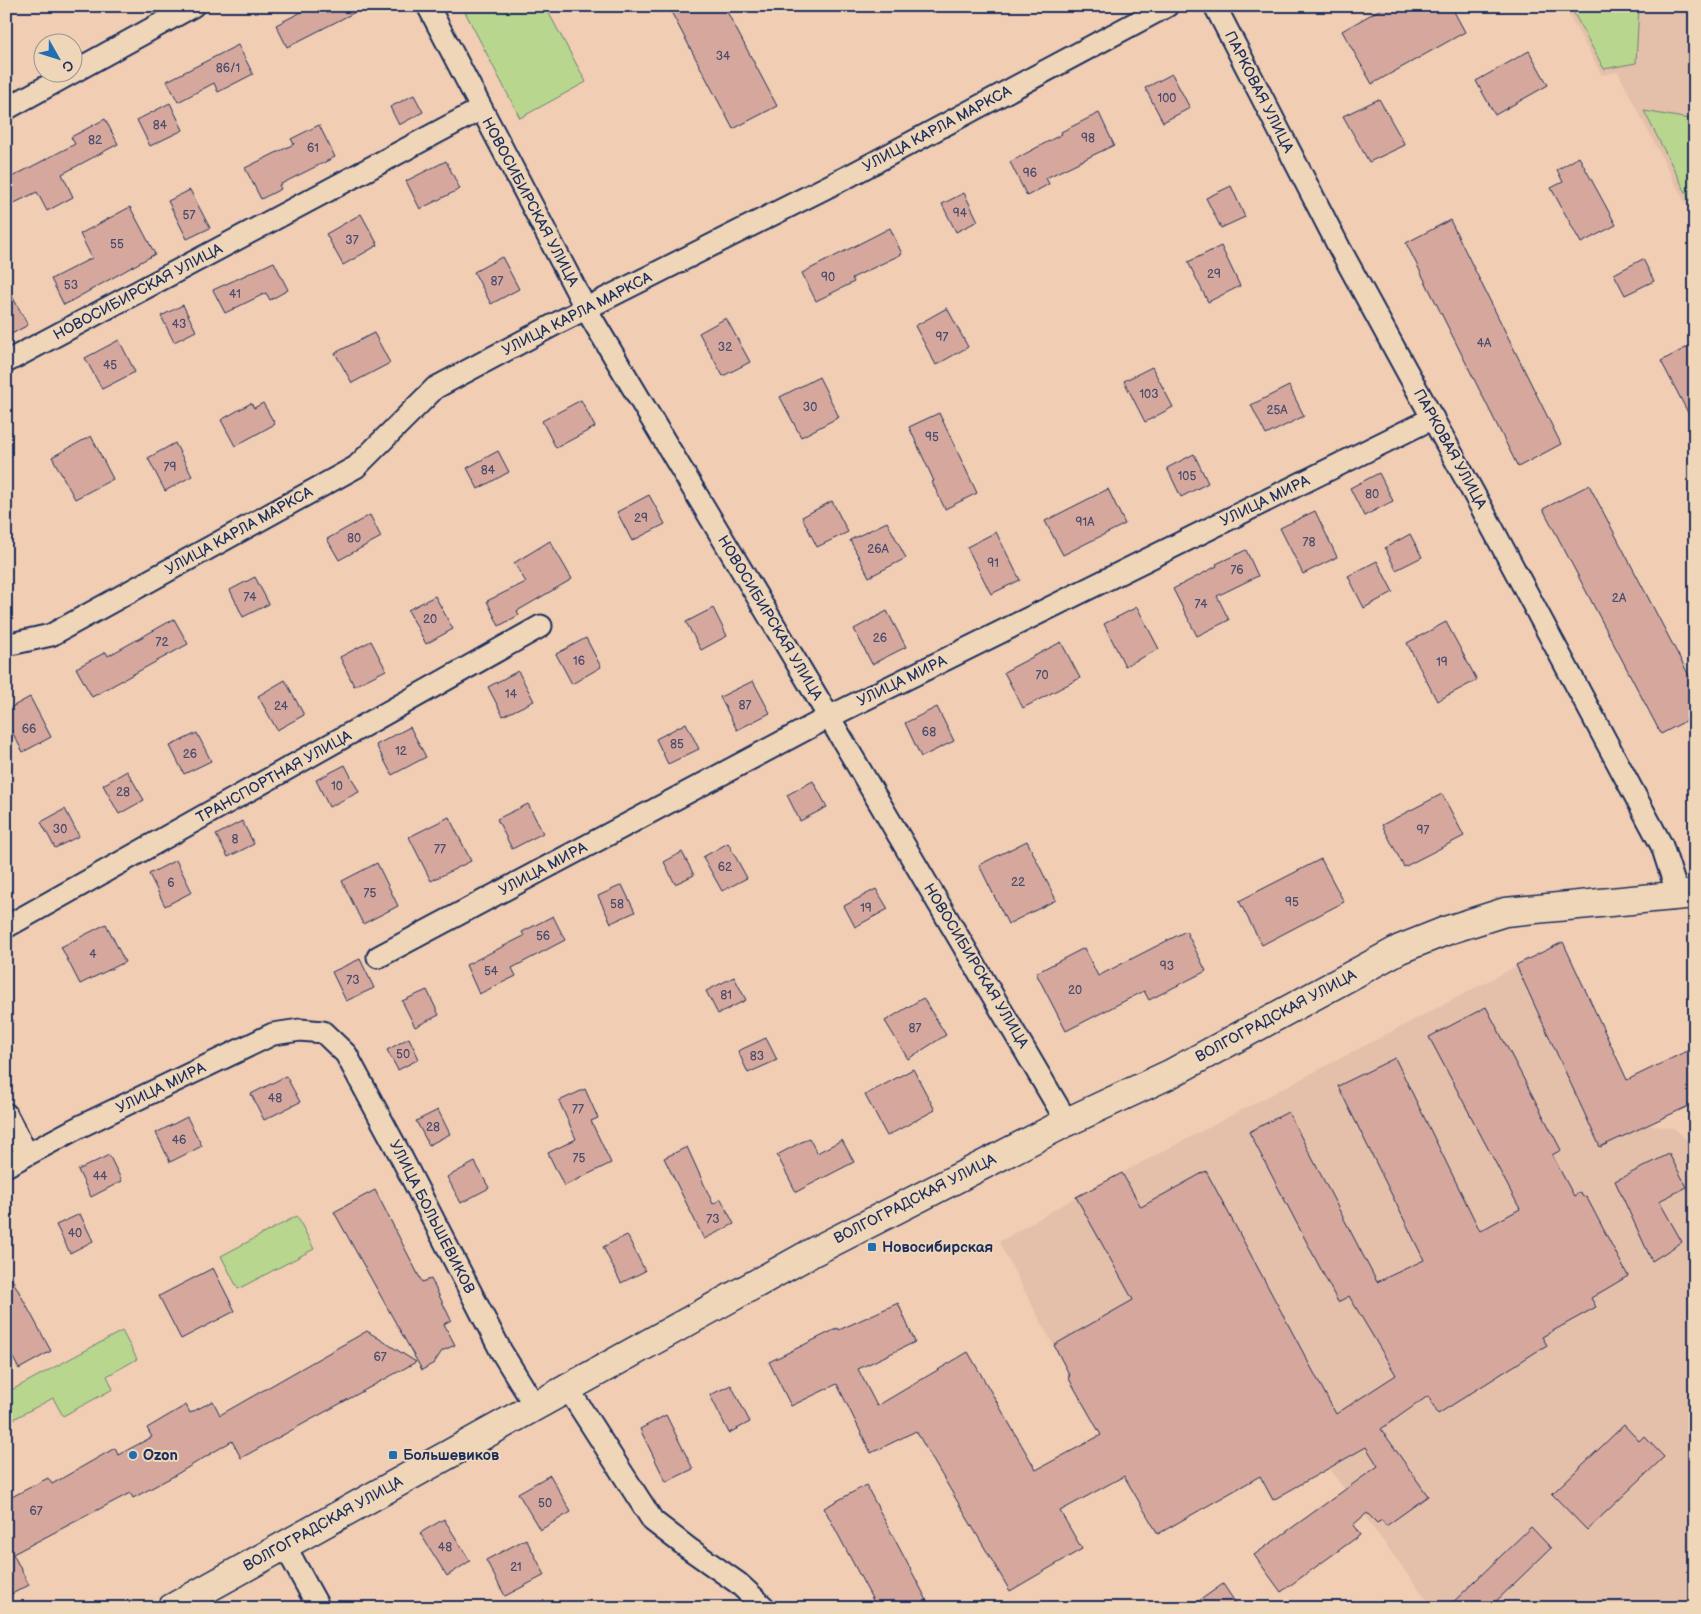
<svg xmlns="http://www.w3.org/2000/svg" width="1701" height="1614" viewBox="0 0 1701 1614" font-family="'Balsamiq Sans',sans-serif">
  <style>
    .built { fill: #e4bfaa }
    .green { fill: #b8d68e; stroke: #6a8276 }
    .building { fill: #d6a89d; stroke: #1b2f5e }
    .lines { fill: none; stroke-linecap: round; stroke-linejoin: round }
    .street-casing { stroke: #1b2f5e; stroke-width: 25 }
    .secondary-casing { stroke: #1b2f5e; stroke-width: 31 }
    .street { stroke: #f0d6b8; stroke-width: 21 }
    .secondary { stroke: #f0d6b8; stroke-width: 28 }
    .poi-dot { fill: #1f6fb2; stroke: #f0d6b8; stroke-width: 2 }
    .labels { text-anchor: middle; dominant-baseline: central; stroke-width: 4; stroke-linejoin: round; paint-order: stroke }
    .number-label { font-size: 12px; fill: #4a4d6e }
    .street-label { font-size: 15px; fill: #1b2f5e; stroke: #f0d6b8 }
    .poi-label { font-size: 15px; font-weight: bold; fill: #1b2f5e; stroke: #f0d6b8; text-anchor: start }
  </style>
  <rect width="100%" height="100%" fill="#f0cdb3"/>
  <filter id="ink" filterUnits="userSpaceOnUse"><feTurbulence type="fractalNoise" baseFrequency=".02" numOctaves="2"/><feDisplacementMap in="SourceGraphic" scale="10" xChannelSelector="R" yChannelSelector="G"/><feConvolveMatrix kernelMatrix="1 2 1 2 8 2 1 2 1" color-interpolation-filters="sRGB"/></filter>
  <g filter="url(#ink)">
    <g class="built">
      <path d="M 1564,6 L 1695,6 L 1695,222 L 1618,72 L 1602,75 Z"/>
      <path d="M 1563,942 L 1647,1125 L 1674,1128 L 1695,1148 L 1695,1608 L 1433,1608 L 1328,1467 L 1273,1500 L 1166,1309 L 1063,1364 L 999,1242 L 1076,1197 Z"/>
    </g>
    <g class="green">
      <path d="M 462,6 L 545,6 L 586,82 L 520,118 Z"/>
      <path d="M 1570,6 L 1639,6 L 1636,63 L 1604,69 Z"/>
      <path d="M 1644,111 L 1695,120 L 1695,210 Z"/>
      <path d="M 297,1216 L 314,1249 L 238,1289 L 221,1256 Z"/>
      <path d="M 122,1331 L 137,1359 L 107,1376 L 113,1389 L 63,1416 L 53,1398 L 10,1421 L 6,1415 L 6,1393 Z"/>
    </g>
    <g class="building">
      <path d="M 313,6 L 367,6 L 287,47 L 276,25 Z"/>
      <path d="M 668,6 L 724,6 L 777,106 L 733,129 Z"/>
      <path d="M 1386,6 L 1451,6 L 1465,32 L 1372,84 L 1342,31 Z"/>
      <path d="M 238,45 L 253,74 L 218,92 L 214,83 L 178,102 L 167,81 Z"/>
      <path d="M 1529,51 L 1548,85 L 1495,115 L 1476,81 Z"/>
      <path d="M 1172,74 L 1190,108 L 1163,122 L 1145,88 Z"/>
      <path d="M 414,95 L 423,112 L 399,125 L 390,107 Z"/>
      <path d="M 1379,99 L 1405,145 L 1369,162 L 1343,116 Z"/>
      <path d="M 170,103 L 183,130 L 150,146 L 137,120 Z"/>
      <path d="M 1099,113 L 1114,145 L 1046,178 L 1049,184 L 1027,196 L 1010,162 L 1062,134 L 1061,132 Z"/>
      <path d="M 105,119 L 118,144 L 62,174 L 73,197 L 47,211 L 37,192 L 6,207 L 6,180 L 75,144 L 71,137 Z"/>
      <path d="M 319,125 L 335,157 L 279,185 L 281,189 L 261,199 L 245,168 L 294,144 L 291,139 Z"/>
      <path d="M 1579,157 L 1616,225 L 1581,243 L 1551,188 L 1563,182 L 1557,170 Z"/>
      <path d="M 446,161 L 460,189 L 420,209 L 406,181 Z"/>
      <path d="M 1231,186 L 1245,217 L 1221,228 L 1206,198 Z"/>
      <path d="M 190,190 L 210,228 L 187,239 L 168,201 Z"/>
      <path d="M 964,193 L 978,221 L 956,232 L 942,204 Z"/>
      <path d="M 130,207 L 155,254 L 64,305 L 51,279 L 92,258 L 80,234 Z"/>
      <path d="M 361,214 L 378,245 L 343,265 L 326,234 Z"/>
      <path d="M 1450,220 L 1561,444 L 1518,467 L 1406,243 Z"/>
      <path d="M 890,228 L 902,254 L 852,278 L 854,282 L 816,301 L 802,273 Z"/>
      <path d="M 1221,246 L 1240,286 L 1208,302 L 1188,262 Z"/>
      <path d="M 502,257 L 519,289 L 491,304 L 474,272 Z"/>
      <path d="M 1643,259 L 1654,281 L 1625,295 L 1614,274 Z"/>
      <path d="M 274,262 L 288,290 L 270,300 L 266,293 L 225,313 L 213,290 Z"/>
      <path d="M 6,285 L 28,325 L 6,337 Z"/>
      <path d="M 183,305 L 196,331 L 174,342 L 161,316 Z"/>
      <path d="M 947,308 L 968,347 L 936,365 L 915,326 Z"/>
      <path d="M 726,318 L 750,362 L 723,376 L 699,333 Z"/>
      <path d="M 374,333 L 390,363 L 352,383 L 335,353 Z"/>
      <path d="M 119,340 L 135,372 L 102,389 L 85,358 Z"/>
      <path d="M 1695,343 L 1695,426 L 1661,361 Z"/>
      <path d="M 1152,367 L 1173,407 L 1145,422 L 1124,381 Z"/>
      <path d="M 819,377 L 839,417 L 801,437 L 780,397 Z"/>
      <path d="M 1289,386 L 1304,416 L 1266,435 L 1251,405 Z"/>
      <path d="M 581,400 L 595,427 L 556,448 L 542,421 Z"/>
      <path d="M 251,403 L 254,408 L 263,403 L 275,424 L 235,446 L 221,420 Z"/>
      <path d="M 939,413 L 977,493 L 945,509 L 932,482 L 934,481 L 909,427 Z"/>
      <path d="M 91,436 L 113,479 L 75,499 L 52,457 Z"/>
      <path d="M 175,443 L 192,476 L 165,491 L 148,458 Z"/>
      <path d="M 498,451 L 509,472 L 478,489 L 467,468 Z"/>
      <path d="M 1194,454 L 1208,483 L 1181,497 L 1167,468 Z"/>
      <path d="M 1379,473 L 1393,501 L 1364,516 L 1350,488 Z"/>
      <path d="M 1589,485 L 1695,687 L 1695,716 L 1661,734 L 1543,509 Z"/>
      <path d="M 1108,489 L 1125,524 L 1063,555 L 1045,521 Z"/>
      <path d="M 649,495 L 665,524 L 632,541 L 617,512 Z"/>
      <path d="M 832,501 L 848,532 L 817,547 L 802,517 Z"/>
      <path d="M 1315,511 L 1337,557 L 1303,574 L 1280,528 Z"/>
      <path d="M 370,515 L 381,537 L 339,560 L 327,539 Z"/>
      <path d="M 887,522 L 906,558 L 869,577 L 850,540 Z"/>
      <path d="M 996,532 L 1020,580 L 991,594 L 967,547 Z"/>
      <path d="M 1410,534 L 1422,557 L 1396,570 L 1385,548 Z"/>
      <path d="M 550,541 L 572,579 L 517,611 L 519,615 L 499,626 L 487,601 L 526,582 L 514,563 Z"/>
      <path d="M 1246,550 L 1258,576 L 1217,596 L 1229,620 L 1197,636 L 1173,589 L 1217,566 L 1216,564 Z"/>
      <path d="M 1377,561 L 1393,592 L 1364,608 L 1348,576 Z"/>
      <path d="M 255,577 L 269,604 L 243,617 L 230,590 Z"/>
      <path d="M 435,596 L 453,629 L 426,644 L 408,610 Z"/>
      <path d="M 1137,607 L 1159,649 L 1125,666 L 1104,624 Z"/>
      <path d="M 713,608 L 727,636 L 701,650 L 686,622 Z"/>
      <path d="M 887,611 L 906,647 L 872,664 L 854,629 Z"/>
      <path d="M 174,619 L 188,644 L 92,697 L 76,668 L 106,652 L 108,656 Z"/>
      <path d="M 1446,622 L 1477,680 L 1437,701 L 1407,643 Z"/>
      <path d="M 586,638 L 601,667 L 572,684 L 556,654 Z"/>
      <path d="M 371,641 L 386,670 L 354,686 L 340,657 Z"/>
      <path d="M 1061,642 L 1080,678 L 1023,708 L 1004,672 Z"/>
      <path d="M 518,671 L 534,701 L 503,716 L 488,687 Z"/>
      <path d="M 285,680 L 304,715 L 277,730 L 258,696 Z"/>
      <path d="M 753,681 L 770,713 L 737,730 L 720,697 Z"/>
      <path d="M 30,697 L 51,737 L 23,752 L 6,721 L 6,710 Z"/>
      <path d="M 937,707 L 954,741 L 921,757 L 905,723 Z"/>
      <path d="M 686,723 L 699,749 L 668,764 L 656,739 Z"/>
      <path d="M 410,727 L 426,757 L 392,775 L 376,745 Z"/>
      <path d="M 197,733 L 211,761 L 184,774 L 170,746 Z"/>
      <path d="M 345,765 L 359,792 L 329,807 L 316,780 Z"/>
      <path d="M 127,771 L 144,800 L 119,814 L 103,785 Z"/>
      <path d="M 813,781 L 827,807 L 800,821 L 787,795 Z"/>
      <path d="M 1442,794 L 1464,836 L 1404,867 L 1382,825 Z"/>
      <path d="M 528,804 L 543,833 L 512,849 L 497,819 Z"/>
      <path d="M 65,809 L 79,836 L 55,848 L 41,822 Z"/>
      <path d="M 449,817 L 471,861 L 431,881 L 409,837 Z"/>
      <path d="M 242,821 L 254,844 L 228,857 L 216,835 Z"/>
      <path d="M 1027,841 L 1056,900 L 1008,924 L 979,865 Z"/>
      <path d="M 728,843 L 747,878 L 722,891 L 703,857 Z"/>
      <path d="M 682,852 L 694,875 L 675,884 L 664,862 Z"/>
      <path d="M 1321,859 L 1344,902 L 1262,945 L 1239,901 Z"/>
      <path d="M 176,860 L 192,892 L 165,906 L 149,874 Z"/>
      <path d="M 377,863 L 398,906 L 363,924 L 342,881 Z"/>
      <path d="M 622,885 L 635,912 L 611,923 L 598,896 Z"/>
      <path d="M 876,889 L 888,909 L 855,927 L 844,906 Z"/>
      <path d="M 553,916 L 565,940 L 512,968 L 516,976 L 479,994 L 466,965 L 524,936 L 522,932 Z"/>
      <path d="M 106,924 L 125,962 L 80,984 L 61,947 Z"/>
      <path d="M 1186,931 L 1206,971 L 1149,1000 L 1144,991 L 1066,1031 L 1036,973 L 1084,948 L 1098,976 Z"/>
      <path d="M 1563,942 L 1627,1080 L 1695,1047 L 1695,1103 L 1600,1147 L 1516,965 Z"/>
      <path d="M 360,959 L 374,988 L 346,1001 L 332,972 Z"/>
      <path d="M 734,977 L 746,1000 L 718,1014 L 706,991 Z"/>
      <path d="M 427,990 L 439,1015 L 415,1027 L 402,1001 Z"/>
      <path d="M 923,998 L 946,1035 L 908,1059 L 885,1021 Z"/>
      <path d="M 1486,1007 L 1561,1150 L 1552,1155 L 1574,1196 L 1580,1192 L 1583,1197 L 1586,1196 L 1628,1276 L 1591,1298 L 1596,1307 L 1542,1337 L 1547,1345 L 1438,1414 L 1428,1396 L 1381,1429 L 1428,1496 L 1386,1526 L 1382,1520 L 1377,1523 L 1367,1513 L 1353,1525 L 1360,1535 L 1281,1592 L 1254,1555 L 1378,1466 L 1366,1447 L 1273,1500 L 1260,1476 L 1158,1534 L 1124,1476 L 1060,1511 L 1082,1549 L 1010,1591 L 916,1431 L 871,1453 L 837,1384 L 791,1406 L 769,1362 L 838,1328 L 839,1330 L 898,1303 L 915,1342 L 858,1369 L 877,1406 L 968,1352 L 1036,1470 L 1101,1435 L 1068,1377 L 1070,1376 L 1054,1345 L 1133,1300 L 1076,1197 L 1122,1173 L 1141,1207 L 1206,1171 L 1336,1414 L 1396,1375 L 1349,1296 L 1338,1302 L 1249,1132 L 1288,1112 L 1377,1282 L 1424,1260 L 1338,1086 L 1395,1058 L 1480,1231 L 1520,1209 L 1429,1037 Z"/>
      <path d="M 409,1038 L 419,1059 L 398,1070 L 387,1050 Z"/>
      <path d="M 766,1038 L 777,1060 L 748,1073 L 738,1051 Z"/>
      <path d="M 913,1069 L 935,1110 L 887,1136 L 865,1095 Z"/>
      <path d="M 286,1076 L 300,1102 L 264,1120 L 251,1094 Z"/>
      <path d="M 585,1089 L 598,1118 L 591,1121 L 611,1163 L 564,1186 L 548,1153 L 576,1139 L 559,1101 Z"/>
      <path d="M 438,1110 L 450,1134 L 429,1145 L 416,1121 Z"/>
      <path d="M 187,1117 L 202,1146 L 170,1162 L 156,1133 Z"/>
      <path d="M 809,1138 L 817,1153 L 842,1140 L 854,1162 L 796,1192 L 777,1155 Z"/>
      <path d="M 687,1147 L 713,1204 L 721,1199 L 734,1224 L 704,1239 L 664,1158 Z"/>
      <path d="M 1669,1154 L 1687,1187 L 1659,1201 L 1682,1242 L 1652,1261 L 1615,1181 Z"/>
      <path d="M 109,1155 L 122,1181 L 91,1197 L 78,1170 Z"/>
      <path d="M 475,1162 L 489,1188 L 461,1203 L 447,1177 Z"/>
      <path d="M 375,1190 L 422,1282 L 431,1279 L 451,1320 L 444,1324 L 455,1345 L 442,1351 L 434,1363 L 422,1370 L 334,1212 Z"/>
      <path d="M 80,1214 L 93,1241 L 70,1253 L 56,1225 Z"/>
      <path d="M 627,1235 L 645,1271 L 621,1283 L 603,1247 Z"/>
      <path d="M 6,1268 L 51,1351 L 19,1369 L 6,1345 Z"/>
      <path d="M 213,1268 L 235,1311 L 181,1339 L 159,1296 Z"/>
      <path d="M 367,1331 L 416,1362 L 241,1458 L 232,1441 L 172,1477 L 133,1498 L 130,1493 L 13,1554 L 29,1585 L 6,1597 L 6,1500 L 48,1478 L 52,1484 L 115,1448 L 118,1455 L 152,1437 L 147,1428 L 186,1405 L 190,1413 L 213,1401 L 220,1415 Z"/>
      <path d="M 731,1385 L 750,1422 L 729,1433 L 710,1395 Z"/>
      <path d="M 666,1415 L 693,1469 L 666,1482 L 640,1429 Z"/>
      <path d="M 1624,1425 L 1639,1441 L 1644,1436 L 1664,1457 L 1587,1530 L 1552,1494 Z"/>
      <path d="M 550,1475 L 571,1512 L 540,1530 L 518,1493 Z"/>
      <path d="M 866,1485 L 931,1608 L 877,1608 L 824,1508 Z"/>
      <path d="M 444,1519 L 470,1561 L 447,1576 L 420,1533 Z"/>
      <path d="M 1531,1527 L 1551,1548 L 1489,1608 L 1447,1608 Z"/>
      <path d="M 526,1539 L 545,1575 L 505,1596 L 486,1560 Z"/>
      <path d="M 1223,1584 L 1239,1608 L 1189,1608 Z"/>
    </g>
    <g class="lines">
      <defs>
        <g id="street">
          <path d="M 428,6 L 586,309 L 829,717 L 1067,1122"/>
          <path d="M 1215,6 L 1340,249 L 1480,505 L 1662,846 L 1678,895"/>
          <path d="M 6,109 L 193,6"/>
          <path d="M 6,362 L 481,109"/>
          <path d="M 6,645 L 51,635 L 356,467 L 435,388 L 561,321 L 851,175 L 1167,6"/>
          <path d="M 6,927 L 541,626"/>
          <path d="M 378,957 L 829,717 L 1433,418"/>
          <path d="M 6,1114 L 27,1154"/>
          <path d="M 6,1166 L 79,1127 L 273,1034 L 300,1030 L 323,1032 L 346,1054 L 397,1149 L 501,1351 L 535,1406"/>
          <path d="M 567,1387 L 653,1521 L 688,1548 L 738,1583 L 765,1608"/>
          <path d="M 285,1546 L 319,1608"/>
        </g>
        <path id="secondary" d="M 172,1608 L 813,1252 L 1067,1122 L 1170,1074 L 1400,949 L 1448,930 L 1505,912 L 1695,894"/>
      </defs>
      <use href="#street" class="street-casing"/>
      <use href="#secondary" class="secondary-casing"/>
      <use href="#street" class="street"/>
      <use href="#secondary" class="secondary"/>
    </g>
  </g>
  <g class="poi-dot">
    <rect x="867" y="1242" width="10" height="10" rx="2.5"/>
    <circle cx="133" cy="1455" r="5"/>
    <rect x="388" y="1450" width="10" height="10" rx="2.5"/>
  </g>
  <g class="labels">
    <g class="number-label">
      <text x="723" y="56">34</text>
      <text x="228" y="68">86/1</text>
      <text x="1167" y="98">100</text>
      <text x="160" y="125">84</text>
      <text x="1088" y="138">98</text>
      <text x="95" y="140">82</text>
      <text x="313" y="148">61</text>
      <text x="1030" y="173">96</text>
      <text x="960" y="213">94</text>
      <text x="189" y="215">57</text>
      <text x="352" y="240">37</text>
      <text x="117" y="244">55</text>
      <text x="1214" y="274">29</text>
      <text x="828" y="277">90</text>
      <text x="497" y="281">87</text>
      <text x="71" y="285">53</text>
      <text x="235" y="294">41</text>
      <text x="179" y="324">43</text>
      <text x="942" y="337">97</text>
      <text x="1484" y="343">4А</text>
      <text x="725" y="347">32</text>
      <text x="110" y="365">45</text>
      <text x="1149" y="394">103</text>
      <text x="810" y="407">30</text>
      <text x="1277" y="410">25А</text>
      <text x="932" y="437">95</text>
      <text x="170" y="467">79</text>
      <text x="488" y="470">84</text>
      <text x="1187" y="476">105</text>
      <text x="1372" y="494">80</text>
      <text x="641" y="518">29</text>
      <text x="1085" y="522">91А</text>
      <text x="354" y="538">80</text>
      <text x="1309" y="542">78</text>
      <text x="878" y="549">26А</text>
      <text x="993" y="563">91</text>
      <text x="1237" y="570">76</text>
      <text x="250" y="597">74</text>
      <text x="1619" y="598">2А</text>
      <text x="1201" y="604">74</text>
      <text x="430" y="619">20</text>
      <text x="880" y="638">26</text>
      <text x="162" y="642">72</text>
      <text x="579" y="661">16</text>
      <text x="1442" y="662">19</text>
      <text x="1042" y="675">70</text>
      <text x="511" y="694">14</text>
      <text x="745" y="705">87</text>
      <text x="281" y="706">24</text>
      <text x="29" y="729">66</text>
      <text x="929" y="732">68</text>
      <text x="677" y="744">85</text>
      <text x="401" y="751">12</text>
      <text x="190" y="754">26</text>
      <text x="337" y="786">10</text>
      <text x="123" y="792">28</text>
      <text x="60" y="829">30</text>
      <text x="1423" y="830">97</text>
      <text x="235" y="839">8</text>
      <text x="440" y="849">77</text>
      <text x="725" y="867">62</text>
      <text x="1018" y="882">22</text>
      <text x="171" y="883">6</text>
      <text x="370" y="893">75</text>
      <text x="1292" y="902">95</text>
      <text x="617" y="904">58</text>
      <text x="866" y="908">19</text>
      <text x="543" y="936">56</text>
      <text x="93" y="954">4</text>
      <text x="1167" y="966">93</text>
      <text x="491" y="971">54</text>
      <text x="353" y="980">73</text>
      <text x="1075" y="990">20</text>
      <text x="726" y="995">81</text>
      <text x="915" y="1028">87</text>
      <text x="403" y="1054">50</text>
      <text x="757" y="1056">83</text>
      <text x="275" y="1098">48</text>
      <text x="578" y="1109">77</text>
      <text x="433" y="1127">28</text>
      <text x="179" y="1140">46</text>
      <text x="579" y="1158">75</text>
      <text x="100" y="1176">44</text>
      <text x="713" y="1219">73</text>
      <text x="75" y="1233">40</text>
      <text x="380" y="1357">67</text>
      <text x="545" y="1503">50</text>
      <text x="36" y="1511">67</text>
      <text x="445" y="1547">48</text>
      <text x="516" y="1567">21</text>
    </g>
    <g class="street-label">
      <text transform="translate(1259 92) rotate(63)">ПАРКОВАЯ УЛИЦА</text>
      <text transform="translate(937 129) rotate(-28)">УЛИЦА КАРЛА МАРКСА</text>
      <text transform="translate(530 202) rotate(62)">НОВОСИБИРСКАЯ УЛИЦА</text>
      <text transform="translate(138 292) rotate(-28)">НОВОСИБИРСКАЯ УЛИЦА</text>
      <text transform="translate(577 314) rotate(-27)">УЛИЦА КАРЛА МАРКСА</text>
      <text transform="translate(1450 449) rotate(61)">ПАРКОВАЯ УЛИЦА</text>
      <text transform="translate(1265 501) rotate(-26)">УЛИЦА МИРА</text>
      <text transform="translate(239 531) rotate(-29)">УЛИЦА КАРЛА МАРКСА</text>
      <text transform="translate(770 618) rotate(59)">НОВОСИБИРСКАЯ УЛИЦА</text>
      <text transform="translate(902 681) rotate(-26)">УЛИЦА МИРА</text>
      <text transform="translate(274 777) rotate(-29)">ТРАНСПОРТНАЯ УЛИЦА</text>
      <text transform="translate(543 869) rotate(-28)">УЛИЦА МИРА</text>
      <text transform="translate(976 966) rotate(59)">НОВОСИБИРСКАЯ УЛИЦА</text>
      <text transform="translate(1276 1016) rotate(-28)">ВОЛГОГРАДСКАЯ УЛИЦА</text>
      <text transform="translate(161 1088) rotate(-26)">УЛИЦА МИРА</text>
      <text transform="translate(915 1199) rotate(-27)">ВОЛГОГРАДСКАЯ УЛИЦА</text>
      <text transform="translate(432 1217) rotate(63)">УЛИЦА БОЛЬШЕВИКОВ</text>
      <text transform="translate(323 1524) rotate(-29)">ВОЛГОГРАДСКАЯ УЛИЦА</text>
    </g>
    <g class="poi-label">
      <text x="882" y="1247">Новосибирская</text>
      <text x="143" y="1455">Ozon</text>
      <text x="403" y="1455">Большевиков</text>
    </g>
  </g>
  <rect width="1701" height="1614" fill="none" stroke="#f0d6b8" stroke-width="25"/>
  <rect x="12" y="12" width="1676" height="1589" fill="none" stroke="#1b2f5e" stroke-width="2" filter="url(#ink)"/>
  <g transform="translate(58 58) rotate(129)"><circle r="24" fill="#f0d6b8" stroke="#9b9394"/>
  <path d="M0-4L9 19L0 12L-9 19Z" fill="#1f6fb2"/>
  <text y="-8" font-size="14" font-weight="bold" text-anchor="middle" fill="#1b2f5e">С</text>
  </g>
</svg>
